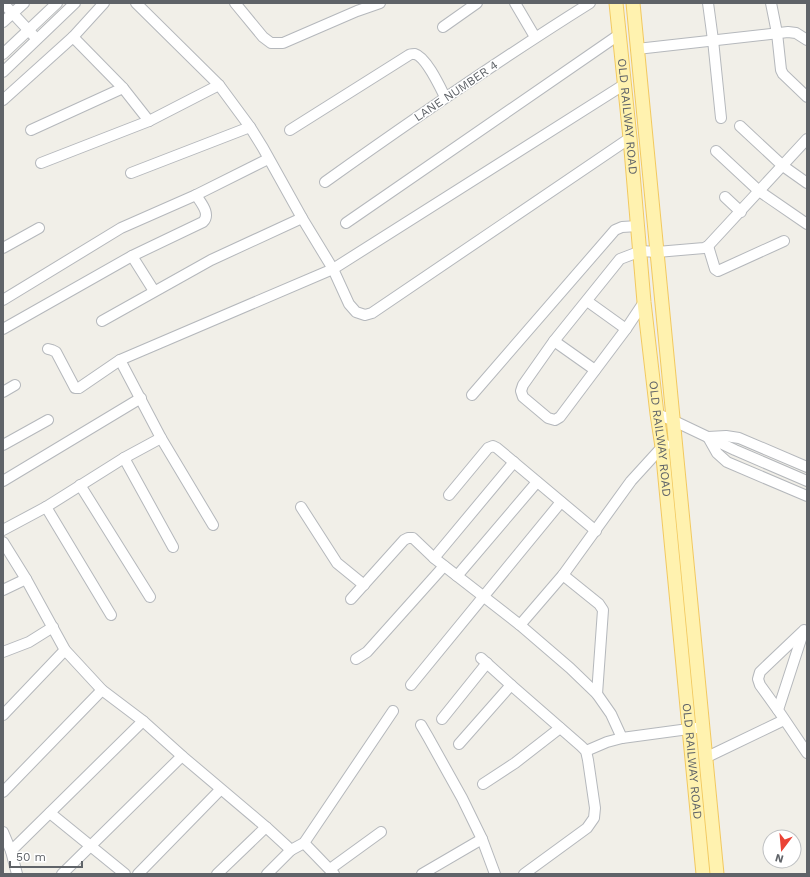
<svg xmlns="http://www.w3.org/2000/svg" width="810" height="877" viewBox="0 0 810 877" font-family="'Work Sans',sans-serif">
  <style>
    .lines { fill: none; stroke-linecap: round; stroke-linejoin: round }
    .minor-casing { stroke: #b5b8bc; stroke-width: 12 }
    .major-casing { stroke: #f2c960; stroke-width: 15 }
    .minor { stroke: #fff; stroke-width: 10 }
    .major { stroke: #fff2af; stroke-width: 13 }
    .labels { text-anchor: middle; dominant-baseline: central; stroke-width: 3; stroke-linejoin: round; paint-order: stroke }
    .street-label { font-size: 12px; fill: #5f6368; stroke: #fff }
  </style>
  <rect width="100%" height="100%" fill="#f1efe8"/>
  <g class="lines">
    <defs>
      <g id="minor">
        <path d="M 3,3 L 33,35"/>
        <path d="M 136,3 L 219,85 L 250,127 L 263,148 L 302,218 L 333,269 L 349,304 L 356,312 L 365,315 L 372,313 L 630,138"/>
        <path d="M 235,3 L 263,37 L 271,43 L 283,43 L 357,11 L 380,3"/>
        <path d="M 515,3 L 535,37"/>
        <path d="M 708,3 L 713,40 L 721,118"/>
        <path d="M 771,3 L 777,33 L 781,70 L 783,74 L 807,97"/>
        <path d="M 3,22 L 24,3"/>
        <path d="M 443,27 L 477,3"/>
        <path d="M 73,37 L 123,88 L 149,121"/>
        <path d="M 637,49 L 788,32 L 796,33 L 807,40"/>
        <path d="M 3,54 L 57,3"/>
        <path d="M 3,72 L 75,3"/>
        <path d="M 3,100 L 73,37 L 104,3"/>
        <path d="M 740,126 L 783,166 L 807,183"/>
        <path d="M 31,130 L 123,88"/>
        <path d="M 290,130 L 409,55 C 410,54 414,54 415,54 C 426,57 440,87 445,97"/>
        <path d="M 716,151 L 759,191 L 807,224"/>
        <path d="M 41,163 L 149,121 L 219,85"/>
        <path d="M 131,173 L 250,127"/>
        <path d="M 325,182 C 412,120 499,60 590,3"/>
        <path d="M 725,197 L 741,212"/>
        <path d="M 346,223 L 620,34"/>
        <path d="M 708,246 L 715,269 L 718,271 L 784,241"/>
        <path d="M 3,248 L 39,228"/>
        <path d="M 132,256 L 154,291"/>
        <path d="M 3,300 L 121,228 L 196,195 L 268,159"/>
        <path d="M 587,301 L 626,329"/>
        <path d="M 644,302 L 626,329 L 560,417 L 555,420 L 548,418 L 523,397 L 521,391 L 523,385 L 554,341 L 620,259 L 641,251 L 657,252 L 704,248 L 708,246 L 807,139"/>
        <path d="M 102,321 L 211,260 L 302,218"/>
        <path d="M 3,329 L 132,256 L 203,222 C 211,214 201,203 196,195"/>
        <path d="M 554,341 L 595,370"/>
        <path d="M 48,349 L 52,350 L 56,352 L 75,388 L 79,388 L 120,360 L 333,269 L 625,84"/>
        <path d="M 120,360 L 161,438 L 213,525"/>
        <path d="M 3,392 L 15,385"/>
        <path d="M 472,395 L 615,230 L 622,227 L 638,226"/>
        <path d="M 657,414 L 672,420 L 735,450 L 807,481"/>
        <path d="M 3,445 L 48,420"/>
        <path d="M 124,458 L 173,547"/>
        <path d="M 807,467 L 739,438 L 726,436 L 708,437 L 717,453 L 727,462 L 807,496"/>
        <path d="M 3,481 L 141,398"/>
        <path d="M 80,485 L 150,597"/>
        <path d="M 449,495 L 488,448 L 493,446 L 497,448 L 596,531"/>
        <path d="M 46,507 L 111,615"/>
        <path d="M 301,507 L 337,563 L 364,585"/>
        <path d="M 3,530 L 46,507 L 124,458 L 161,438"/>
        <path d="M 3,542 L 26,579 L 65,650 L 102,690 L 143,721 L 182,756 L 266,827 L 291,850"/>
        <path d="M 434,558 L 514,462"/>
        <path d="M 563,575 L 599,604 L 603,610 L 597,694"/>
        <path d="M 457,576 L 537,482"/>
        <path d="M 3,590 L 26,579"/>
        <path d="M 351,599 L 404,540 L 408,538 L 413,538 L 434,558 L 520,625 L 570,668 L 597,694 L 611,714 L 622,738"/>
        <path d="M 520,625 L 563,575 L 631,481 L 662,447 L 666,445"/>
        <path d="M 804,630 L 778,710 L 807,753"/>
        <path d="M 3,652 L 29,642 L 53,627"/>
        <path d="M 356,659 L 367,652 L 444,566"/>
        <path d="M 411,685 L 561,502"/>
        <path d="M 511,685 L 581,746 L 586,751 L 588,760 L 595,808 L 594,818 L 587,828 L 524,874"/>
        <path d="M 778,710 L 760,685 L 758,679 L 760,672 L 802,632"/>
        <path d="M 3,715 L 65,650"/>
        <path d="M 442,719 L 487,663"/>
        <path d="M 421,725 L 428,737 L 462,798 L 482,839 L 495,874"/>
        <path d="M 459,744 L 511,685 L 481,658"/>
        <path d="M 586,751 L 607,742 L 622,738 L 696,728"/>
        <path d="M 705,758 L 784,720"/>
        <path d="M 483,784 L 515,763 L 560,728"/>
        <path d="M 3,792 L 102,690"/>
        <path d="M 50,813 L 125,874"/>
        <path d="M 3,832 L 11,851 L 17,874"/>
        <path d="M 304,843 L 334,874"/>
        <path d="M 11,851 L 143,721"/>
        <path d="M 330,869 L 381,832"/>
        <path d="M 62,874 L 182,756"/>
        <path d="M 138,874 L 220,790"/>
        <path d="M 217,874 L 266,827"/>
        <path d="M 267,874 L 291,850 L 304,843 L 393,711"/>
        <path d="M 422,874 L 482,839"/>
      </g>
      <g id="major">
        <path id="s1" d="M 616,3 L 630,138 L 644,302 L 657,414 L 662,447 L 703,874"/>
        <path d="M 633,3 L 717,874"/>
      </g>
    </defs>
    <use href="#minor" class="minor-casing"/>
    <use href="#major" class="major-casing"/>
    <use href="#minor" class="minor"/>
    <use href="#major" class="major"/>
  </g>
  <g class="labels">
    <g class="street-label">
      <text transform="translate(456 91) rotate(-34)">LANE NUMBER 4</text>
      <text stroke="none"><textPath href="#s1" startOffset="114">OLD RAILWAY ROAD</textPath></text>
      <text stroke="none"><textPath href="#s1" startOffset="438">OLD RAILWAY ROAD</textPath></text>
      <text stroke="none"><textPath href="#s1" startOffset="762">OLD RAILWAY ROAD</textPath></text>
    </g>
  </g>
  <rect width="810" height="877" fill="none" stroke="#5f6368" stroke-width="8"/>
  <g transform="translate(782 849) rotate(196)"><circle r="19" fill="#ffffff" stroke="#bfc1c3"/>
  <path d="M0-3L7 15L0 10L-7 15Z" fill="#ea4335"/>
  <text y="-6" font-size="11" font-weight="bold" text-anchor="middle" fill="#5f6368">N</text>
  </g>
  <path d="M10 861v6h72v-6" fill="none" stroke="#5f6368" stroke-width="2"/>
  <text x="16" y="861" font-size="12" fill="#5f6368" stroke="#ffffff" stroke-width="3" paint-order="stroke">50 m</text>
</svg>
